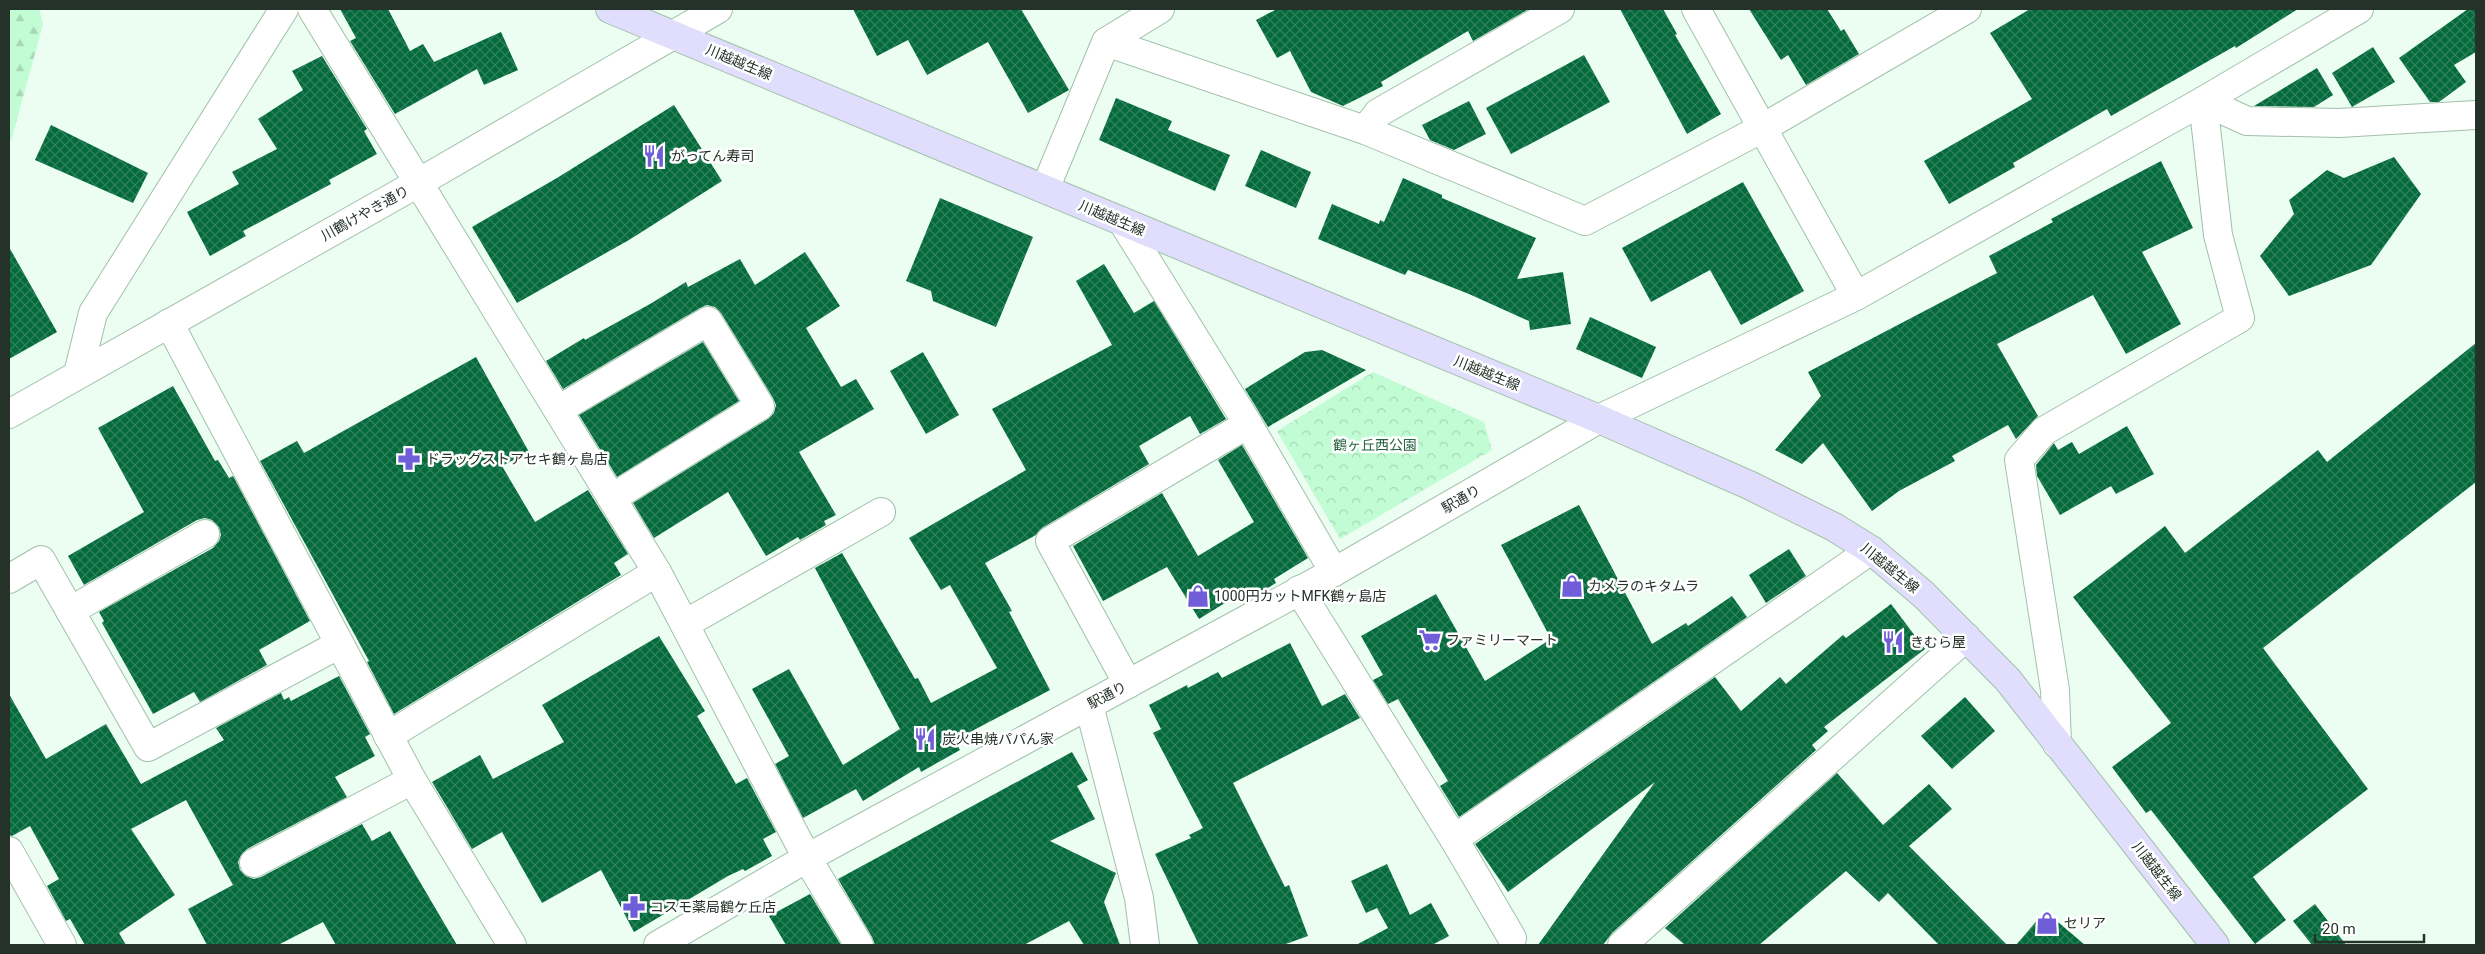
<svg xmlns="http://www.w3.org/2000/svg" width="2485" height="954" viewBox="0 0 2485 954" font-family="Roboto,'Noto Sans JP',sans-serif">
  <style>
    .forest { fill: url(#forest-firs) }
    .park { fill: url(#park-crowns) }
    .building { fill: url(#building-cross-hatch) }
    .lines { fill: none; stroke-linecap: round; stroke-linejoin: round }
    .minor-casing { stroke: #a2c0ab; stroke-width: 30 }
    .tertiary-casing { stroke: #a2c0ab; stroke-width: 30 }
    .secondary-casing { stroke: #a2c0ab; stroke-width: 30 }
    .minor { stroke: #fff; stroke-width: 28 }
    .tertiary { stroke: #fff; stroke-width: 28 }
    .secondary { stroke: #e1defd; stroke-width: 28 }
    .labels { text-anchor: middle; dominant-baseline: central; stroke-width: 5; stroke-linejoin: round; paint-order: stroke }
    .street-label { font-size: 14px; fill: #253229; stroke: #fff }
    .poi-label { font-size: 14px; fill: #253229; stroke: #fff; text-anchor: start }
    .park-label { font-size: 14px; fill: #286441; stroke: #fff }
  </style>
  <defs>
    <pattern id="forest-firs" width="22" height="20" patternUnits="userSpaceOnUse" patternTransform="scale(1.25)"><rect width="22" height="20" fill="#c1fcd4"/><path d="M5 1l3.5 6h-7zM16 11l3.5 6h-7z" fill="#a6d8b6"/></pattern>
    <pattern id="park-crowns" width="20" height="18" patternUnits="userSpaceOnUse" patternTransform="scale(1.25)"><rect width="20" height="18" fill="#c1fcd4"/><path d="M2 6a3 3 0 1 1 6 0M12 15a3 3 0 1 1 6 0" fill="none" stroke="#a6d8b6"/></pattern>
    <pattern id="building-cross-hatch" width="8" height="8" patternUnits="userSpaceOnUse" patternTransform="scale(1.25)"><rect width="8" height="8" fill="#026a3b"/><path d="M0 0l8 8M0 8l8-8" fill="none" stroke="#31805c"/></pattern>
  </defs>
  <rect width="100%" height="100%" fill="#ebfef1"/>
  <path class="forest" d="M 9,9 L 39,9 L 43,24 L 11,141 L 9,140 Z"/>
  <path class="park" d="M 1373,372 L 1484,422 L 1492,450 L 1340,539 L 1277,431 Z"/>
  <g class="building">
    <path d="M 340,9 L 388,9 L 410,51 L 423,44 L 434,62 L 501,32 L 518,70 L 484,85 L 477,69 L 395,114 L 350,41 L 356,38 Z"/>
    <path d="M 853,9 L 1021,9 L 1069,90 L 1028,113 L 988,42 L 927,75 L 908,40 L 877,56 Z"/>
    <path d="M 1277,9 L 1529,9 L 1473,41 L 1468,31 L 1381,82 L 1383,86 L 1343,106 L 1311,92 L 1290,51 L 1277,58 L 1256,20 Z"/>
    <path d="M 1620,9 L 1663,9 L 1677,34 L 1675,35 L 1721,114 L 1687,134 Z"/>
    <path d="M 1749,9 L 1827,9 L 1841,31 L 1844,29 L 1859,54 L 1806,85 L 1788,55 L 1781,60 Z"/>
    <path d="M 2030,9 L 2298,9 L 2236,48 L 2235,46 L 2111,116 L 2107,109 L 2013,163 L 2015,167 L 1949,204 L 1924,161 L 2032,99 L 1990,33 Z"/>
    <path d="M 2468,9 L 2476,9 L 2476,52 L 2454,65 L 2466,82 L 2439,102 L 2430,102 L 2399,58 Z"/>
    <path d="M 2373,47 L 2395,82 L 2352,107 L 2332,73 Z"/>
    <path d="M 1584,55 L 1610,102 L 1511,154 L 1486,108 Z"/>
    <path d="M 322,56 L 367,129 L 364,131 L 377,154 L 329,180 L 331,184 L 243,231 L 246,236 L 210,256 L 187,212 L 239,184 L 232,172 L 277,149 L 258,119 L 303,90 L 292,71 Z"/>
    <path d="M 2317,68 L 2333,95 L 2314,107 L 2254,106 Z"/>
    <path d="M 1116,98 L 1172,121 L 1168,130 L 1230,155 L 1215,191 L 1099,140 Z"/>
    <path d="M 1469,101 L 1486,134 L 1454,150 L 1430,140 L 1422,125 Z"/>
    <path d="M 674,105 L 722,181 L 629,240 L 517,303 L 472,227 L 557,178 Z"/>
    <path d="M 51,125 L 148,173 L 133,203 L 35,160 Z"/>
    <path d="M 1261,150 L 1311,172 L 1296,208 L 1245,186 Z"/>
    <path d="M 2394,157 L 2421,194 L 2371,265 L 2289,296 L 2260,256 L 2294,214 L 2289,200 L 2327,170 L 2344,178 Z"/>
    <path d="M 2161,161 L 2193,228 L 2142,252 L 2181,324 L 2126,354 L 2093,295 L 1997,344 L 2038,416 L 2016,439 L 2008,425 L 1952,456 L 1955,461 L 1899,491 L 1872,511 L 1823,443 L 1802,464 L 1775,450 L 1821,396 L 1808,372 L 1997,273 L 1989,256 L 2053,222 L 2051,219 Z"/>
    <path d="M 1403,178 L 1442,195 L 1442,198 L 1536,238 L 1517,279 L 1563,272 L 1571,324 L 1530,330 L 1529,321 L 1469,294 L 1408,270 L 1405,275 L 1318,239 L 1332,204 L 1379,224 L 1380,220 L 1384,222 Z"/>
    <path d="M 1743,182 L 1804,291 L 1741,325 L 1710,270 L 1651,302 L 1622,248 Z"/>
    <path d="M 940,198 L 1033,237 L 996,327 L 933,301 L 931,291 L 906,281 Z"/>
    <path d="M 9,247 L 57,332 L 9,359 Z"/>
    <path d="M 805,252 L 840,306 L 806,328 L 841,387 L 856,379 L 874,409 L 799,452 L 836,515 L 824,521 L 826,525 L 800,540 L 798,537 L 766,556 L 728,492 L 654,538 L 633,503 L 768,419 L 774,413 L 776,405 L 773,398 L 721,313 L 715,307 L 707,305 L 700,308 L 563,389 L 546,361 L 584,338 L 585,340 L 650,304 L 686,282 L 688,287 L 740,259 L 755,285 Z"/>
    <path d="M 1104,264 L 1134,313 L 1154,301 L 1226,419 L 1200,434 L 1190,416 L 1139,446 L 1149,464 L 1042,528 L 1036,535 L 985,563 L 1012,611 L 1009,612 L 1050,690 L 955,740 L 960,750 L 921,772 L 919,767 L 863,801 L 856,789 L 803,818 L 775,764 L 789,756 L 752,689 L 789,669 L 843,765 L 900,729 L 815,568 L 842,553 L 915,679 L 918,678 L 931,703 L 997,668 L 950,585 L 941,590 L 909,538 L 1026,470 L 992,409 L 1112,345 L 1076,281 Z"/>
    <path d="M 1590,317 L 1656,347 L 1642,378 L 1576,349 Z"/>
    <path d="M 703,342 L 739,401 L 617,477 L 579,415 Z"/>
    <path d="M 2476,343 L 2476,482 L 2263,648 L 2368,789 L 2253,877 L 2286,920 L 2255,944 L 2151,810 L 2146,813 L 2112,767 L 2171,723 L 2073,597 L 2165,526 L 2185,553 L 2318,450 L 2327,462 Z"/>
    <path d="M 1322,350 L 1366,370 L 1268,427 L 1245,389 L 1305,352 Z"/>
    <path d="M 923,352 L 959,415 L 926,434 L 890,371 Z"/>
    <path d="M 476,357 L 529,452 L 502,466 L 535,522 L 588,490 L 628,554 L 614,563 L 621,575 L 394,714 L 367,662 L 369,661 L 260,461 L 297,441 L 304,453 Z"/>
    <path d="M 173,386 L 215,461 L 218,460 L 229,478 L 233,476 L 310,621 L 259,650 L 267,665 L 200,702 L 194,692 L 153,714 L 102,623 L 104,621 L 99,612 L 213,548 L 219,541 L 221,535 L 219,527 L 212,520 L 205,518 L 197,520 L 84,585 L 68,556 L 144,512 L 98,428 Z"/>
    <path d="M 2127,426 L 2154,474 L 2116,494 L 2111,486 L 2060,515 L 2037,476 L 2036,465 L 2054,443 L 2058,450 L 2072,442 L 2079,454 Z"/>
    <path d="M 1242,445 L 1308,558 L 1274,579 L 1276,583 L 1246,601 L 1241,593 L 1199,619 L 1167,567 L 1103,601 L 1073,546 L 1162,493 L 1198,556 L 1254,522 L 1218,460 Z"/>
    <path d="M 1579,505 L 1652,644 L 1686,623 L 1688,626 L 1732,596 L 1747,617 L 1459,817 L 1440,786 L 1448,781 L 1398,699 L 1388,704 L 1373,680 L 1383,675 L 1361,636 L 1436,594 L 1485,681 L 1551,639 L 1501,545 Z"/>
    <path d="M 1789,549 L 1806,576 L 1766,603 L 1749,575 Z"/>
    <path d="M 1891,604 L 1925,649 L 1824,727 L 1828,731 L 1812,745 L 1816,750 L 1612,933 L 1603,945 L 1538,945 L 1655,782 L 1508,892 L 1475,844 L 1715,677 L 1741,711 L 1780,677 L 1786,684 L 1843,635 L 1846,638 Z"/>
    <path d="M 659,636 L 705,711 L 697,716 L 736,784 L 747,778 L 776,832 L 763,839 L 772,856 L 745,871 L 743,869 L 728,876 L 634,932 L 601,870 L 542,903 L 502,832 L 472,849 L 432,782 L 480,755 L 493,779 L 564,742 L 542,705 Z"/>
    <path d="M 1290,643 L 1322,706 L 1345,694 L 1360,718 L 1233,783 L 1285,887 L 1289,885 L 1308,936 L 1283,945 L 1199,945 L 1155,854 L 1191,838 L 1189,835 L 1203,828 L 1153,733 L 1161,729 L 1149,705 L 1187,685 L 1188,688 L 1218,672 L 1222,678 Z"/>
    <path d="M 339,676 L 370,734 L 365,737 L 375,756 L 335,777 L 347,797 L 247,849 L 241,855 L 238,862 L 240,870 L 246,876 L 254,879 L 261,877 L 362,824 L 372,841 L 390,831 L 457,945 L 336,945 L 323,922 L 278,945 L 207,945 L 188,909 L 233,885 L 186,800 L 131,829 L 175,895 L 119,933 L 126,945 L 85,945 L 70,919 L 66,921 L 47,886 L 59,879 L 30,826 L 12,836 L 9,835 L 9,694 L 46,759 L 106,724 L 141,784 L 224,740 L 216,728 L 281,693 L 284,700 L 289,697 L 291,701 Z"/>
    <path d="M 1965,697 L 1995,731 L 1952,769 L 1921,736 Z"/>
    <path d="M 1072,752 L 1088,780 L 1077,786 L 1095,819 L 1050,841 L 1116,873 L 1104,902 L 1120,945 L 1084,945 L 1069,921 L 1024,945 L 875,945 L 872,937 L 838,879 Z"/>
    <path d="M 1837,773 L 1883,825 L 1929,784 L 1952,809 L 1909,846 L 2007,945 L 1939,945 L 1888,893 L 1879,902 L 1846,871 L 1759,945 L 1685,945 L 1665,928 Z"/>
    <path d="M 1387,864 L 1410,915 L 1431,903 L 1449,936 L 1432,945 L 1356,945 L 1388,928 L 1377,908 L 1366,913 L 1351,881 Z"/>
    <path d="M 810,894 L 841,945 L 786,945 L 769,916 Z"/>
    <path d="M 2315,904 L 2346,945 L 2312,945 L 2293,921 Z"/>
    <path d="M 2045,911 L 2085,945 L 2016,945 Z"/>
  </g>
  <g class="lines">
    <defs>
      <g id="minor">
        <path d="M 312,9 L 657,572 L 807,858 L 859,945"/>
        <path d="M 1106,42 L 1365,130 L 1585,221 L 1761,129 L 1967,9"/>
        <path d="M 1365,130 L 1378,113 L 1560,9"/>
        <path d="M 1045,189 L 1106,42 L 1160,9"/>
        <path d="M 1124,224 L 1248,424 L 1334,572"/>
        <path d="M 169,323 L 412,780 L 512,945"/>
        <path d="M 78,374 L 93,313 L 284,9"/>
        <path d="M 558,410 L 708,321 L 760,406 L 612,498"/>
        <path d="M 9,579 L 41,560 L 148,747 L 338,645"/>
        <path d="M 1299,590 L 1454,839 L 1512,938"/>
        <path d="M 70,611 L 205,534"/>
        <path d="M 685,624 L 881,512"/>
        <path d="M 1128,684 L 1050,541 L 1248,424"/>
        <path d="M 1089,705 L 1139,898 L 1145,945"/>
        <path d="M 388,736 L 657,572"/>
        <path d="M 2057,744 L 2055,690 L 2019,460 L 2044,431 L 2240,318 L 2218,235 L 2203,101 L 2247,121 L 2339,123 L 2476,115"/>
        <path d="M 1454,839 L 1871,550"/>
        <path d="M 9,851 L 62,945"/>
        <path d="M 254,863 L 412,780"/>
        <path d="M 1622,945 L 1966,637"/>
      </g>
      <g id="tertiary">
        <path d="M 1696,9 L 1856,296"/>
        <path d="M 9,414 L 418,183 L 718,9"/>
        <path d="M 658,945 L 807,858 L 1334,572 L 1599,419 L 1856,296 L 2203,101 L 2359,9"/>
      </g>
      <path id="secondary" d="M 610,9 L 1599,419 L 1749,485 L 1834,527 L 1871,550 L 1924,595 L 2008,680 L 2215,945"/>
    </defs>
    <use href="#minor" class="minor-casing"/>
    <use href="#tertiary" class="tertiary-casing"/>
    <use href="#secondary" class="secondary-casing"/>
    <use href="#minor" class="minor"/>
    <use href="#tertiary" class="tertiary"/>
    <use href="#secondary" class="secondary"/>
  </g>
  <defs>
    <symbol id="restaurant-bare" viewBox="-9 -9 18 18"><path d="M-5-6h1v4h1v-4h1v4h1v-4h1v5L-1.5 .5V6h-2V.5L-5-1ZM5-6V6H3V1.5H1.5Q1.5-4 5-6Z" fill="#6f5ed8" stroke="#fff" stroke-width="2.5" paint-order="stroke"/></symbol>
    <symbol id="pharmacy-bare" viewBox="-9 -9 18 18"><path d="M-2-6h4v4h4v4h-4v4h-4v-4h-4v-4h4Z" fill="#6f5ed8" stroke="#fff" stroke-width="2.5" paint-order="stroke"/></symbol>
    <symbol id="shop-bare" viewBox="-9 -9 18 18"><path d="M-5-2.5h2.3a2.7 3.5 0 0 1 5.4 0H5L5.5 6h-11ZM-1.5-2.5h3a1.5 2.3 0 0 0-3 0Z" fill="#6f5ed8" stroke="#fff" stroke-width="2.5" paint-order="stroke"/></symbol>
    <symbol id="supermarket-bare" viewBox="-9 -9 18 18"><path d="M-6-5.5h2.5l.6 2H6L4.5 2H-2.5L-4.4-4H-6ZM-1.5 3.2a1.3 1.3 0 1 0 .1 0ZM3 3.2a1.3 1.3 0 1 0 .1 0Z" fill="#6f5ed8" stroke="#fff" stroke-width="2.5" paint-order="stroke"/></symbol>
  </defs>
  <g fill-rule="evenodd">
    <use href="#restaurant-bare" x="638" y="140" width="32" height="32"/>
    <use href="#pharmacy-bare" x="393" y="443" width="32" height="32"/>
    <use href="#shop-bare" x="1556" y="570" width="32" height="32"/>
    <use href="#shop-bare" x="1182" y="580" width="32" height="32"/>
    <use href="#supermarket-bare" x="1414" y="624" width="32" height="32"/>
    <use href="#restaurant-bare" x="1877" y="626" width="32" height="32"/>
    <use href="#restaurant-bare" x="909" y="723" width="32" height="32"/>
    <use href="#pharmacy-bare" x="618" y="891" width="32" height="32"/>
    <use href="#shop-bare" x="2031" y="907" width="32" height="32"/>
  </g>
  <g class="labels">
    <g class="street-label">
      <text transform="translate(739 62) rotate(23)">川越越生線</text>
      <text transform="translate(365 213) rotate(-29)">川鶴けやき通り</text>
      <text transform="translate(1112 218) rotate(23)">川越越生線</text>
      <text transform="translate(1487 373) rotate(22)">川越越生線</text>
      <text transform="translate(1461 499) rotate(-30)">駅通り</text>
      <text transform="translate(1890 568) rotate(39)">川越越生線</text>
      <text transform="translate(1107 695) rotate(-28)">駅通り</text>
      <text transform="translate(2157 871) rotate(52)">川越越生線</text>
    </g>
    <g class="poi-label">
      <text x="671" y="156">がってん寿司</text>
      <text x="426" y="459">ドラッグストアセキ鶴ヶ島店</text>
      <text x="1588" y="586">カメラのキタムラ</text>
      <text x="1214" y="596">1000円カットMFK鶴ヶ島店</text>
      <text x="1446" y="640">ファミリーマート</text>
      <text x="1910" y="642">きむら屋</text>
      <text x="942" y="739">炭火串焼パパん家</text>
      <text x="650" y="907">コスモ薬局鶴ケ丘店</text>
      <text x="2064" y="923">セリア</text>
    </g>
    <g class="park-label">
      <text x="1375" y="445">鶴ヶ丘西公園</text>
    </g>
  </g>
  <rect width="2485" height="954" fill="none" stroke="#253229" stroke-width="20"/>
  <path d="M2315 934v8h109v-8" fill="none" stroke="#253229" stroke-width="2.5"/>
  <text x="2322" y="934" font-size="15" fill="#253229" stroke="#ffffff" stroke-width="4" paint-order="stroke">20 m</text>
</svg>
